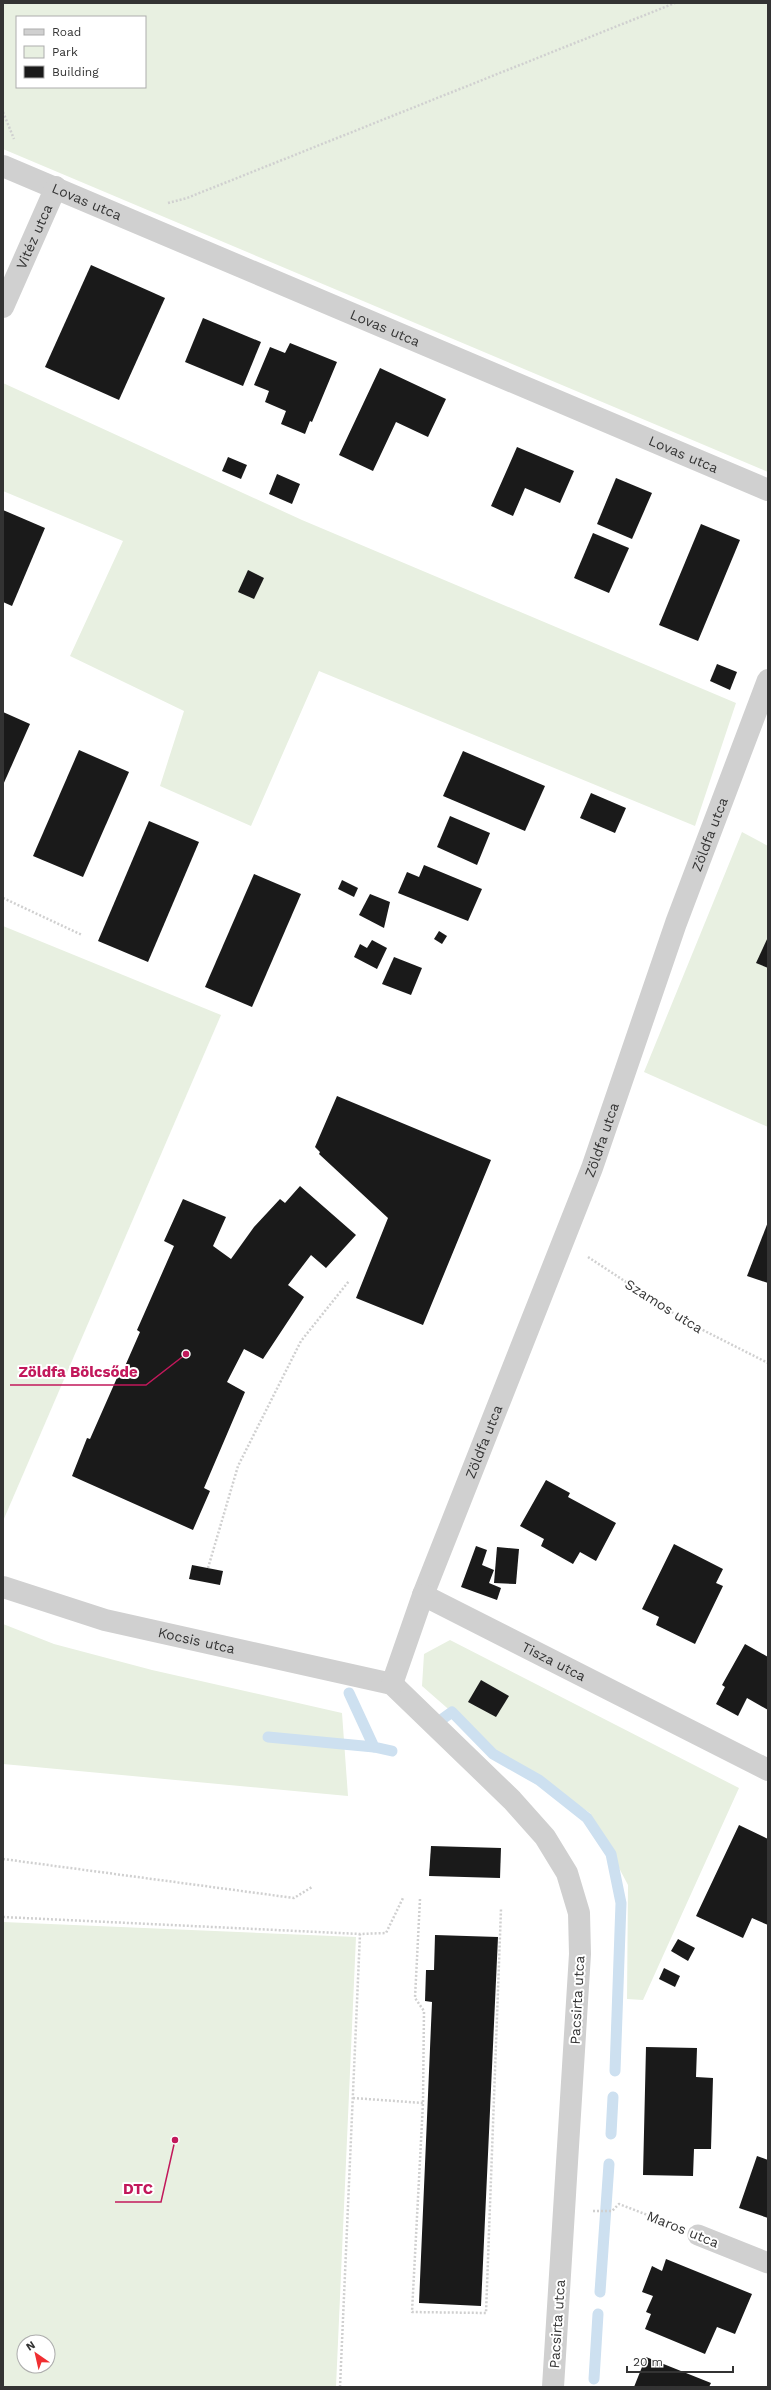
<svg xmlns="http://www.w3.org/2000/svg" width="771" height="2390" viewBox="0 0 771 2390" font-family="'Work Sans',sans-serif">
  <style>
    .green { fill: #e8f0e1; fill-rule: evenodd }
    .lines { fill: none; stroke-linecap: round; stroke-linejoin: round }
    .stream { stroke: #cde0f0; stroke-width: 11 }
    .building { fill: #1a1a1a }
    .path { stroke: #d0d0d0; stroke-width: 2.5; stroke-dasharray: 2 2; stroke-linecap: butt }
    .service { stroke: #d0d0d0; stroke-width: 21 }
    .minor { stroke: #d0d0d0; stroke-width: 22 }
    .labels { text-anchor: middle; dominant-baseline: central; stroke-width: 4; stroke-linejoin: round; paint-order: stroke }
    .street-label { font-size: 14px; fill: #333; stroke: #fff }
    .leader { fill: none; stroke: #c2185b; stroke-width: 1.5 }
    .callout-dot { fill: #c2185b; stroke: #fff; stroke-width: 1.5 }
    .callout-label { font-size: 15px; text-anchor: middle; font-weight: bold; fill: #c2185b; stroke: #fff; stroke-width: 4; stroke-linejoin: round; paint-order: stroke }
  </style>
  <rect width="100%" height="100%" fill="#fff"/>
  <g class="green">
    <path d="M 3,3 L 768,3 L 768,472 L 3,149 ZM 17,17 L 145,17 L 145,87 L 17,87 Z"/>
    <path d="M 3,383 L 302,520 L 736,703 L 695,826 L 319,671 L 251,826 L 160,786 L 184,711 L 70,656 L 123,541 L 3,491 Z"/>
    <path d="M 742,832 L 768,846 L 768,1127 L 644,1072 Z"/>
    <path d="M 3,926 L 221,1015 L 3,1521 Z"/>
    <path d="M 3,1624 L 54,1644 L 152,1670 L 342,1713 L 348,1796 L 3,1764 Z"/>
    <path d="M 450,1640 L 739,1788 L 643,2000 L 627,1999 L 628,1885 L 590,1813 L 494,1749 L 422,1686 L 424,1654 Z"/>
    <path d="M 3,1922 L 356,1937 L 336,2387 L 3,2387 ZM 24,2342 L 48,2342 L 48,2366 L 24,2366 Z"/>
  </g>
  <g class="lines">
    <g class="stream">
      <path d="M 349,1693 L 374,1747 L 392,1751"/>
      <path d="M 434,1725 L 452,1712 L 493,1754 L 539,1780 L 587,1818 L 611,1854 L 621,1903 L 615,2071"/>
      <path d="M 268,1737 L 374,1747"/>
      <path d="M 611,2134 L 613,2097"/>
      <path d="M 600,2292 L 609,2164"/>
      <path d="M 594,2379 L 598,2314"/>
    </g>
  </g>
  <g class="building">
    <path d="M 91,265 L 165,298 L 119,400 L 45,367 Z"/>
    <path d="M 203,318 L 261,342 L 243,386 L 185,362 Z"/>
    <path d="M 290,343 L 337,362 L 312,422 L 310,421 L 305,434 L 281,424 L 286,411 L 265,402 L 269,391 L 254,385 L 270,347 L 285,353 Z"/>
    <path d="M 380,368 L 446,399 L 428,437 L 396,422 L 373,471 L 339,455 Z"/>
    <path d="M 517,447 L 574,471 L 560,503 L 525,488 L 513,516 L 491,506 Z"/>
    <path d="M 228,457 L 247,465 L 241,479 L 222,471 Z"/>
    <path d="M 277,474 L 300,484 L 292,504 L 269,494 Z"/>
    <path d="M 616,478 L 652,493 L 632,539 L 597,524 Z"/>
    <path d="M 3,510 L 45,528 L 12,606 L 3,602 Z"/>
    <path d="M 701,524 L 740,540 L 698,641 L 659,625 Z"/>
    <path d="M 593,533 L 629,548 L 609,593 L 574,578 Z"/>
    <path d="M 248,570 L 264,578 L 254,599 L 238,592 Z"/>
    <path d="M 717,664 L 737,672 L 730,690 L 710,681 Z"/>
    <path d="M 3,712 L 30,724 L 3,785 Z"/>
    <path d="M 79,750 L 129,772 L 83,877 L 33,856 Z"/>
    <path d="M 463,751 L 545,786 L 525,831 L 443,796 Z"/>
    <path d="M 591,793 L 626,808 L 615,833 L 580,818 Z"/>
    <path d="M 450,816 L 490,833 L 477,865 L 437,847 Z"/>
    <path d="M 149,821 L 199,842 L 148,962 L 98,941 Z"/>
    <path d="M 424,865 L 482,889 L 468,921 L 398,893 L 407,872 L 419,877 Z"/>
    <path d="M 254,874 L 301,894 L 252,1007 L 205,987 Z"/>
    <path d="M 342,880 L 358,888 L 354,897 L 338,889 Z"/>
    <path d="M 370,894 L 390,902 L 384,928 L 359,915 Z"/>
    <path d="M 439,931 L 447,936 L 442,944 L 434,939 Z"/>
    <path d="M 768,937 L 768,968 L 756,963 Z"/>
    <path d="M 372,940 L 387,948 L 377,969 L 354,957 L 360,944 L 367,948 Z"/>
    <path d="M 394,957 L 422,968 L 411,995 L 382,984 Z"/>
    <path d="M 337,1096 L 491,1160 L 423,1325 L 356,1298 L 388,1218 L 319,1154 L 320,1152 L 315,1147 Z"/>
    <path d="M 300,1186 L 356,1235 L 326,1268 L 311,1255 L 288,1285 L 304,1297 L 263,1359 L 244,1349 L 227,1382 L 245,1392 L 204,1488 L 210,1491 L 193,1530 L 72,1476 L 87,1438 L 90,1439 L 120,1371 L 122,1373 L 140,1332 L 137,1330 L 174,1246 L 164,1241 L 183,1199 L 226,1217 L 213,1246 L 231,1259 L 254,1227 L 280,1199 L 285,1203 Z"/>
    <path d="M 768,1222 L 768,1283 L 747,1276 Z"/>
    <path d="M 546,1480 L 570,1493 L 568,1497 L 616,1523 L 596,1561 L 580,1552 L 573,1564 L 541,1546 L 544,1539 L 520,1526 Z"/>
    <path d="M 674,1544 L 723,1569 L 716,1583 L 723,1586 L 695,1644 L 656,1625 L 659,1617 L 642,1609 Z"/>
    <path d="M 476,1546 L 487,1550 L 482,1565 L 494,1570 L 489,1583 L 501,1588 L 497,1600 L 461,1587 Z"/>
    <path d="M 497,1547 L 519,1549 L 516,1584 L 494,1583 Z"/>
    <path d="M 192,1565 L 223,1571 L 220,1585 L 189,1579 Z"/>
    <path d="M 745,1644 L 768,1657 L 768,1710 L 747,1698 L 738,1716 L 716,1704 L 725,1687 L 722,1685 Z"/>
    <path d="M 481,1680 L 509,1696 L 496,1717 L 468,1702 Z"/>
    <path d="M 739,1825 L 768,1839 L 768,1925 L 752,1918 L 743,1938 L 696,1916 Z"/>
    <path d="M 431,1846 L 501,1848 L 500,1878 L 429,1876 Z"/>
    <path d="M 435,1935 L 498,1937 L 481,2306 L 419,2303 L 432,2002 L 425,2001 L 426,1970 L 434,1970 Z"/>
    <path d="M 678,1939 L 695,1948 L 688,1961 L 671,1951 Z"/>
    <path d="M 664,1968 L 680,1976 L 675,1987 L 659,1979 Z"/>
    <path d="M 646,2047 L 697,2048 L 696,2077 L 713,2078 L 711,2149 L 694,2149 L 693,2176 L 643,2175 Z"/>
    <path d="M 757,2156 L 768,2160 L 768,2218 L 739,2208 Z"/>
    <path d="M 666,2259 L 752,2294 L 735,2334 L 717,2327 L 705,2354 L 645,2329 L 651,2314 L 646,2312 L 653,2296 L 642,2292 L 652,2266 L 662,2271 Z"/>
    <path d="M 646,2357 L 711,2383 L 709,2387 L 634,2387 Z"/>
  </g>
  <g class="lines">
    <g class="path">
      <path d="M 3,112 L 14,139"/>
      <path d="M 168,203 L 187,198 L 675,3"/>
      <path d="M 3,898 L 82,935"/>
      <path d="M 588,1257 L 687,1322 L 768,1363"/>
      <path d="M 208,1568 L 238,1466 L 301,1341 L 349,1281"/>
      <path d="M 3,1859 L 294,1898 L 312,1887"/>
      <path d="M 420,1899 L 415,1998 L 424,2011 L 423,2103 L 412,2312 L 486,2313 L 501,1909"/>
      <path d="M 3,1917 L 360,1934 L 386,1933 L 403,1898"/>
      <path d="M 353,2098 L 423,2103"/>
      <path d="M 593,2211 L 612,2211 L 619,2204 L 671,2224"/>
      <path d="M 340,2387 L 360,1934"/>
    </g>
    <path class="service" d="M 698,2235 L 768,2263"/>
    <g class="minor">
      <path id="s1" d="M 3,166 L 768,490"/>
      <path id="s2" d="M 3,307 L 56,187"/>
      <path id="s3" d="M 3,1587 L 105,1620 L 392,1684"/>
      <path id="s4" d="M 423,1595 L 592,1168 L 676,923 L 768,680"/>
      <path d="M 392,1684 L 512,1800 L 545,1837 L 567,1873 L 579,1913 L 580,1954 L 553,2387"/>
      <path id="s5" d="M 392,1684 L 423,1595 L 768,1770"/>
    </g>
  </g>
  <g class="labels">
    <g class="street-label">
      <text stroke="none"><textPath href="#s1" startOffset="91">Lovas utca</textPath></text>
      <text stroke="none"><textPath href="#s2" startOffset="77">Vitéz utca</textPath></text>
      <text stroke="none"><textPath href="#s1" startOffset="415">Lovas utca</textPath></text>
      <text stroke="none"><textPath href="#s1" startOffset="739">Lovas utca</textPath></text>
      <text stroke="none"><textPath href="#s4" startOffset="813">Zöldfa utca</textPath></text>
      <text stroke="none"><textPath href="#s4" startOffset="489">Zöldfa utca</textPath></text>
      <text transform="translate(664 1306) rotate(32)">Szamos utca</text>
      <text stroke="none"><textPath href="#s4" startOffset="165">Zöldfa utca</textPath></text>
      <text stroke="none"><textPath href="#s3" startOffset="201">Kocsis utca</textPath></text>
      <text stroke="none"><textPath href="#s5" startOffset="241">Tisza utca</textPath></text>
      <text transform="translate(577 2000) rotate(-87)">Pacsirta utca</text>
      <text transform="translate(683 2229) rotate(22)">Maros utca</text>
      <text transform="translate(557 2324) rotate(-86)">Pacsirta utca</text>
    </g>
  </g>
  <path class="leader" d="M186 1354L146 1385H10M175 2140L161 2202H115"/>
  <g class="callout-dot">
    <circle cx="186" cy="1354" r="4"/>
    <circle cx="175" cy="2140" r="4"/>
  </g>
  <g class="callout-label">
    <text x="78" y="1377">Zöldfa Bölcsőde</text>
    <text x="138" y="2194">DTC</text>
  </g>
  <rect width="771" height="2390" fill="none" stroke="#333333" stroke-width="8"/>
  <rect x="16" y="16" width="130" height="72" fill="#ffffff" stroke="#adadad"/>
  <rect x="24" y="29" width="20" height="6" fill="#d0d0d0" stroke="#adadad"/>
  <text x="52" y="36" font-size="12" fill="#333333">Road</text>
  <rect x="24" y="46" width="20" height="12" fill="#e8f0e1" stroke="#adadad"/>
  <text x="52" y="56" font-size="12" fill="#333333">Park</text>
  <rect x="24" y="66" width="20" height="12" fill="#1a1a1a" stroke="#adadad"/>
  <text x="52" y="76" font-size="12" fill="#333333">Building</text>
  <g transform="translate(36 2354) rotate(326)"><circle r="19" fill="#ffffff" stroke="#adadad"/>
  <path d="M0-3L7 15L0 10L-7 15Z" fill="#f02f32"/>
  <text y="-6" font-size="11" font-weight="bold" text-anchor="middle" fill="#333333">N</text>
  </g>
  <path d="M627 2366v6h106v-6" fill="none" stroke="#333333" stroke-width="2"/>
  <text x="633" y="2366" font-size="12" fill="#333333" stroke="#ffffff" stroke-width="3" paint-order="stroke">20 m</text>
</svg>
